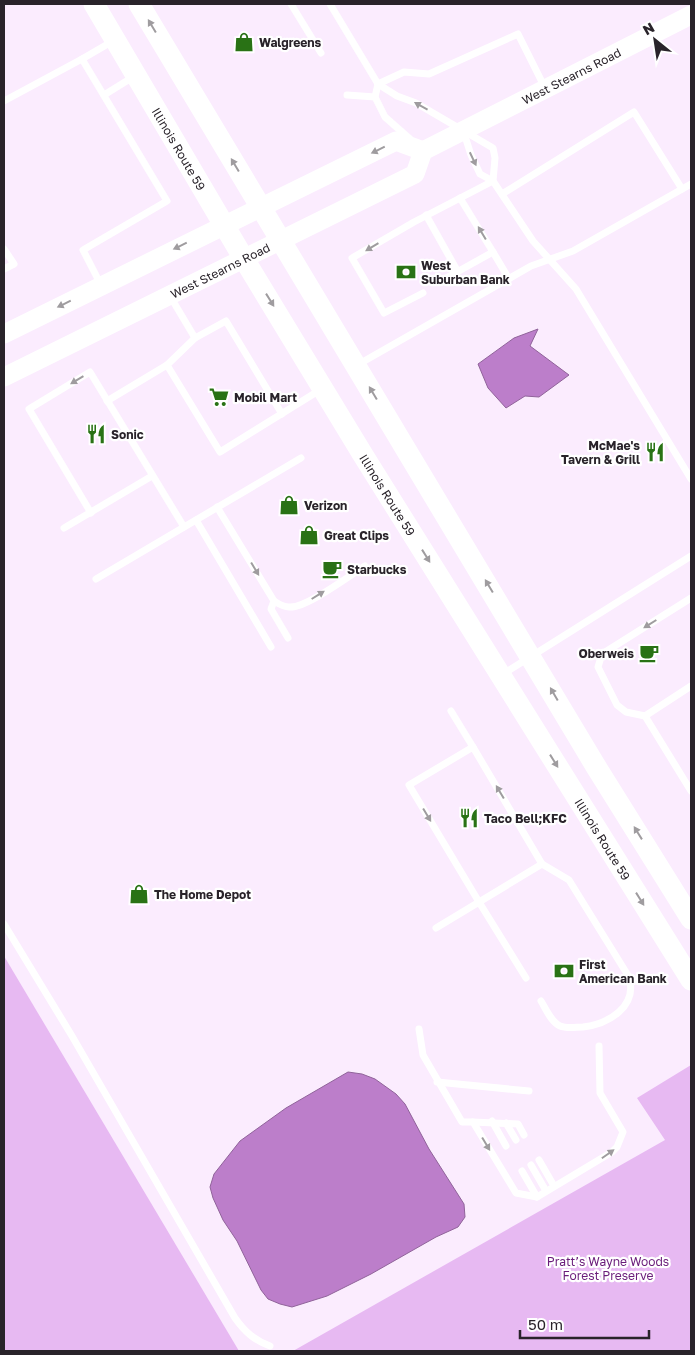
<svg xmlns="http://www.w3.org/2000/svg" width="695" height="1355" viewBox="0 0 695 1355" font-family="'Golos Text',sans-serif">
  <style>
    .green { fill: #e7b9f2 }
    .water { fill: #bc7eca; stroke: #90639a }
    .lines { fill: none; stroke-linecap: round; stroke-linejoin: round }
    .lane { stroke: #fff; stroke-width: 7 }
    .secondary { stroke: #fff; stroke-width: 19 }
    .primary { stroke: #fff; stroke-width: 21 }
    .oneway { fill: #9f9c9f }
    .labels { text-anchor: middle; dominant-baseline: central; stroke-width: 4.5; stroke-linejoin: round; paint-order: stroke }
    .poi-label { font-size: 12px; font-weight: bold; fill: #29232a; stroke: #fff; text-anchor: start }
    .street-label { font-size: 12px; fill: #29232a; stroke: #fff }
    .park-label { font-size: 12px; fill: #6a1d7a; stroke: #fff }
  </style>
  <rect width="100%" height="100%" fill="#fbecfe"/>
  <g class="green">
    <path d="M 4,956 L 239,1351 L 4,1351 Z"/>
    <path d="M 691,1065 L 691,1351 L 293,1351 L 665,1140 L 637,1098 Z"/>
  </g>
  <g class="water">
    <path d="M 538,329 L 530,346 L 569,375 L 539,397 L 525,396 L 506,408 L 488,388 L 478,364 L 514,338 Z"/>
    <path d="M 348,1072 L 362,1074 L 375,1079 L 396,1094 L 405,1104 L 429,1149 L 464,1204 L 465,1217 L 458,1227 L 436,1237 L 371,1274 L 327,1296 L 292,1307 L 280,1304 L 268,1299 L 261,1290 L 237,1241 L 223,1220 L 213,1198 L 210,1187 L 214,1174 L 240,1141 L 286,1108 Z"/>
  </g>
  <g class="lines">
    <g class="lane">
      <path d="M 291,4 L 321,53"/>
      <path d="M 330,4 L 378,84 L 397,96 L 416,103 L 493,148 L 495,158 L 493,181"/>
      <path d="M 82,59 L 167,201 L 83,250 L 101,285"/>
      <path d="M 378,84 L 404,72 L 429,74 L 518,34 L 545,88"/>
      <path d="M 378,84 L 375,97 L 385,117 L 410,139"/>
      <path d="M 104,95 L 133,77"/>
      <path d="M 347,95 L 375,97"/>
      <path d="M 4,101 L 82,59 L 113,41"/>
      <path d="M 464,133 L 471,155 L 480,174 L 493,181 L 533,241 L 576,289 L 691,479"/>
      <path d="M 502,194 L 634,112 L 682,189"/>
      <path d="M 426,215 L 458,272"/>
      <path d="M 4,249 L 14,264 L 4,269"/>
      <path d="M 493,252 L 509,279"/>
      <path d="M 439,282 L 493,252 L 460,198"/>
      <path d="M 423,293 L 384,313 L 352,258 L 414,222 L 493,181"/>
      <path d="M 170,296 L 195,338"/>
      <path d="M 359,364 L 531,266 L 573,251 L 691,184"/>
      <path d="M 167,365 L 220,452 L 320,390"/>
      <path d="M 107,401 L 167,365 L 195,338 L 226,321 L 282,414"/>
      <path d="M 217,507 L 274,601 C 279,604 283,607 289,607 C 305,609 349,576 365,566"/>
      <path d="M 91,513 L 29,409 L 90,372 L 184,527"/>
      <path d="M 196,520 L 271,647"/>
      <path d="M 64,528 L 152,476"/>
      <path d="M 96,579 L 301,458"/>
      <path d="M 274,601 L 271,609 L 288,638"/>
      <path d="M 503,674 L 691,556"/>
      <path d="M 691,686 L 645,716 L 691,791"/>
      <path d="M 451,711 L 473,747"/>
      <path d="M 645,716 L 626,712 L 617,705 L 598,667 L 602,654 L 691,598"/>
      <path d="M 4,924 L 72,1036 L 235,1318 C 245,1332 254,1340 270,1346"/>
      <path d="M 436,928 L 542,864"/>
      <path d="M 526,978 L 479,902 L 409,785 L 473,747 L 542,864 L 569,880 L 629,977 C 638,1007 608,1024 583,1027 C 576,1027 567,1029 560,1026 C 551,1022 546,1009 541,1001"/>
      <path d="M 419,1029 L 423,1055 L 462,1122 L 473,1122 L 516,1193 L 537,1197 L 612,1152 L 617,1147 L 623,1132 L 600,1093 L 599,1046"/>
      <path d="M 437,1082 L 529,1091"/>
      <path d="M 492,1121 L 506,1146"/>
      <path d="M 473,1122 L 518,1124 L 524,1135"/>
      <path d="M 506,1123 L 516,1140"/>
      <path d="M 539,1160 L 554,1186"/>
      <path d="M 531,1165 L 546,1191"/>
      <path d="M 522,1171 L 537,1197"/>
    </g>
    <g class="secondary">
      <path d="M 4,334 L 396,141 L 423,151"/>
      <path id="s1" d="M 4,377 L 415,174 L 423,151 L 691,15"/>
    </g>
    <g class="primary">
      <path id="s2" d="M 94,4 L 244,259 L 363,455 L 691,980"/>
      <path d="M 139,4 L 595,765 L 691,919"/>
    </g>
  </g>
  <defs><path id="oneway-solid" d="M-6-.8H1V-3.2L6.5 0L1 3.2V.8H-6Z" transform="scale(1.25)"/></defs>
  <g class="oneway">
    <use href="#oneway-solid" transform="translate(152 26) rotate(-121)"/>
    <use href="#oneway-solid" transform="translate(421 106) rotate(-151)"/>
    <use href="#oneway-solid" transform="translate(378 150) rotate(154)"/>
    <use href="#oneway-solid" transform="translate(473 159) rotate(65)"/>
    <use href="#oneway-solid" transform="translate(235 165) rotate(-121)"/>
    <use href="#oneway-solid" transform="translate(482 233) rotate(-121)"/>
    <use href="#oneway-solid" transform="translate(180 246) rotate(154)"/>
    <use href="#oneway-solid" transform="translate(372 247) rotate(149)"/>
    <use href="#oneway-solid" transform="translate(270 300) rotate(58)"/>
    <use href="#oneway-solid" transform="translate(64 304) rotate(154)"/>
    <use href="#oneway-solid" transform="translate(77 380) rotate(149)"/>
    <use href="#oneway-solid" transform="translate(373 393) rotate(-121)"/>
    <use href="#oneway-solid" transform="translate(426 556) rotate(58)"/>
    <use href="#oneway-solid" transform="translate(255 569) rotate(59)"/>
    <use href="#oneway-solid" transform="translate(489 586) rotate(-121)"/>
    <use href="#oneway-solid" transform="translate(318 595) rotate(-32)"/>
    <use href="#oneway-solid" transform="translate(650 624) rotate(148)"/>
    <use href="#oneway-solid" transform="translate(554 694) rotate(-120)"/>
    <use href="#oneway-solid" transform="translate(554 761) rotate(58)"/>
    <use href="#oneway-solid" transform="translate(500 792) rotate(-121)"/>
    <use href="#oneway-solid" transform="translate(427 815) rotate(59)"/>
    <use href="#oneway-solid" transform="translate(638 833) rotate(-122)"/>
    <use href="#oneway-solid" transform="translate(640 899) rotate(58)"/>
    <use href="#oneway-solid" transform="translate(486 1144) rotate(59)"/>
    <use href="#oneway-solid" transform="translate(608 1154) rotate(-35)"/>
  </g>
  <defs>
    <symbol id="shop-bare" viewBox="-9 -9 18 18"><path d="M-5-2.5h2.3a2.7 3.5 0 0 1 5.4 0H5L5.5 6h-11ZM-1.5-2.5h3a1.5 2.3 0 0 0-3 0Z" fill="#297215" stroke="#fff" stroke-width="2.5" paint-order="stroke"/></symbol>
    <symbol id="bank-bare" viewBox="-9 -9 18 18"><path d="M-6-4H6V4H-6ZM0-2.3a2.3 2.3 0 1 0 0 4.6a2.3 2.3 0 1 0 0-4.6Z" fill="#297215" stroke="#fff" stroke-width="2.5" paint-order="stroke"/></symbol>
    <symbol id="supermarket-bare" viewBox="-9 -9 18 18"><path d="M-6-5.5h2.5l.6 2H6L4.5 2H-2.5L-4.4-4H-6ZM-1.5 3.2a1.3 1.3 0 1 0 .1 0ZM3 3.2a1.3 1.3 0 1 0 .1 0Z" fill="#297215" stroke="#fff" stroke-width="2.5" paint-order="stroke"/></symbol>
    <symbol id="restaurant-bare" viewBox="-9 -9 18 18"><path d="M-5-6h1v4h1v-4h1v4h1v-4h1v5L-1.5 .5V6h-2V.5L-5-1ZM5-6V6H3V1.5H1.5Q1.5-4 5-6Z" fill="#297215" stroke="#fff" stroke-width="2.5" paint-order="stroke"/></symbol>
    <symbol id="cafe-bare" viewBox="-9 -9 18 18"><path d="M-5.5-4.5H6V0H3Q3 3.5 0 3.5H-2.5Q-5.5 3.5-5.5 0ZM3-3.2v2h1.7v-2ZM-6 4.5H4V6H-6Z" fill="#297215" stroke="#fff" stroke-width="2.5" paint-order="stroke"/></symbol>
  </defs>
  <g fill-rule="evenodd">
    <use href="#shop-bare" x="230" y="28" width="28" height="28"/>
    <use href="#bank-bare" x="392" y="258" width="28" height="28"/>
    <use href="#supermarket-bare" x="205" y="383" width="28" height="28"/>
    <use href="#restaurant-bare" x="82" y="420" width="28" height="28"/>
    <use href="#restaurant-bare" x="641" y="438" width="28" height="28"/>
    <use href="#shop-bare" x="275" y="491" width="28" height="28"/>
    <use href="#shop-bare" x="295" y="521" width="28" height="28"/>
    <use href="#cafe-bare" x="318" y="555" width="28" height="28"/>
    <use href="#cafe-bare" x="635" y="639" width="28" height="28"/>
    <use href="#restaurant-bare" x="455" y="804" width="28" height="28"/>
    <use href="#shop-bare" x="125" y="880" width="28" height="28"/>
    <use href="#bank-bare" x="550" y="957" width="28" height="28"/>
  </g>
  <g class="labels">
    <g class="poi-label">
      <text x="259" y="42">Walgreens</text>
      <text x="421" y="265">West<tspan x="421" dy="14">Suburban Bank</tspan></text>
      <text x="234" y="397">Mobil Mart</text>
      <text x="111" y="434">Sonic</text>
      <text x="640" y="445" text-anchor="end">McMae's<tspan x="640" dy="14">Tavern &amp; Grill</tspan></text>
      <text x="304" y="505">Verizon</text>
      <text x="324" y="535">Great Clips</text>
      <text x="347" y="569">Starbucks</text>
      <text x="634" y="653" text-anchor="end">Oberweis</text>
      <text x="484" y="818">Taco Bell;KFC</text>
      <text x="154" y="894">The Home Depot</text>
      <text x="579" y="964">First<tspan x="579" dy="14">American Bank</tspan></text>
    </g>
    <g class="street-label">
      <text stroke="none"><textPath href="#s1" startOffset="649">West Stearns Road</textPath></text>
      <text stroke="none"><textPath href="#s2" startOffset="168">Illinois Route 59</textPath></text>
      <text stroke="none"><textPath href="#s1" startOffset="241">West Stearns Road</textPath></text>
      <text stroke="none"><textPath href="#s2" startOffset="572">Illinois Route 59</textPath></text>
      <text stroke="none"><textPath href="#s2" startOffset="978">Illinois Route 59</textPath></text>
    </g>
    <g class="park-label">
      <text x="608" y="1261">Pratt’s Wayne Woods<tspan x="608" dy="14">Forest Preserve</tspan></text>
    </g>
  </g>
  <rect width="695" height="1355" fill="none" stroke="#29232a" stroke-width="10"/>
  <g transform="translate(655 40) rotate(330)" stroke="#ffffff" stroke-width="4" paint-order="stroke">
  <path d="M0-4L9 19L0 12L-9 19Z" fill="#29232a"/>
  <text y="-8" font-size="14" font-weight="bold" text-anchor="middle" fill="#29232a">N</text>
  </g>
  <path d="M520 1330v8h129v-8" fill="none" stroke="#29232a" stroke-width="2.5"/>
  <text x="528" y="1330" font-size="15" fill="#29232a" stroke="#ffffff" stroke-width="4" paint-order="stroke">50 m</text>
</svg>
